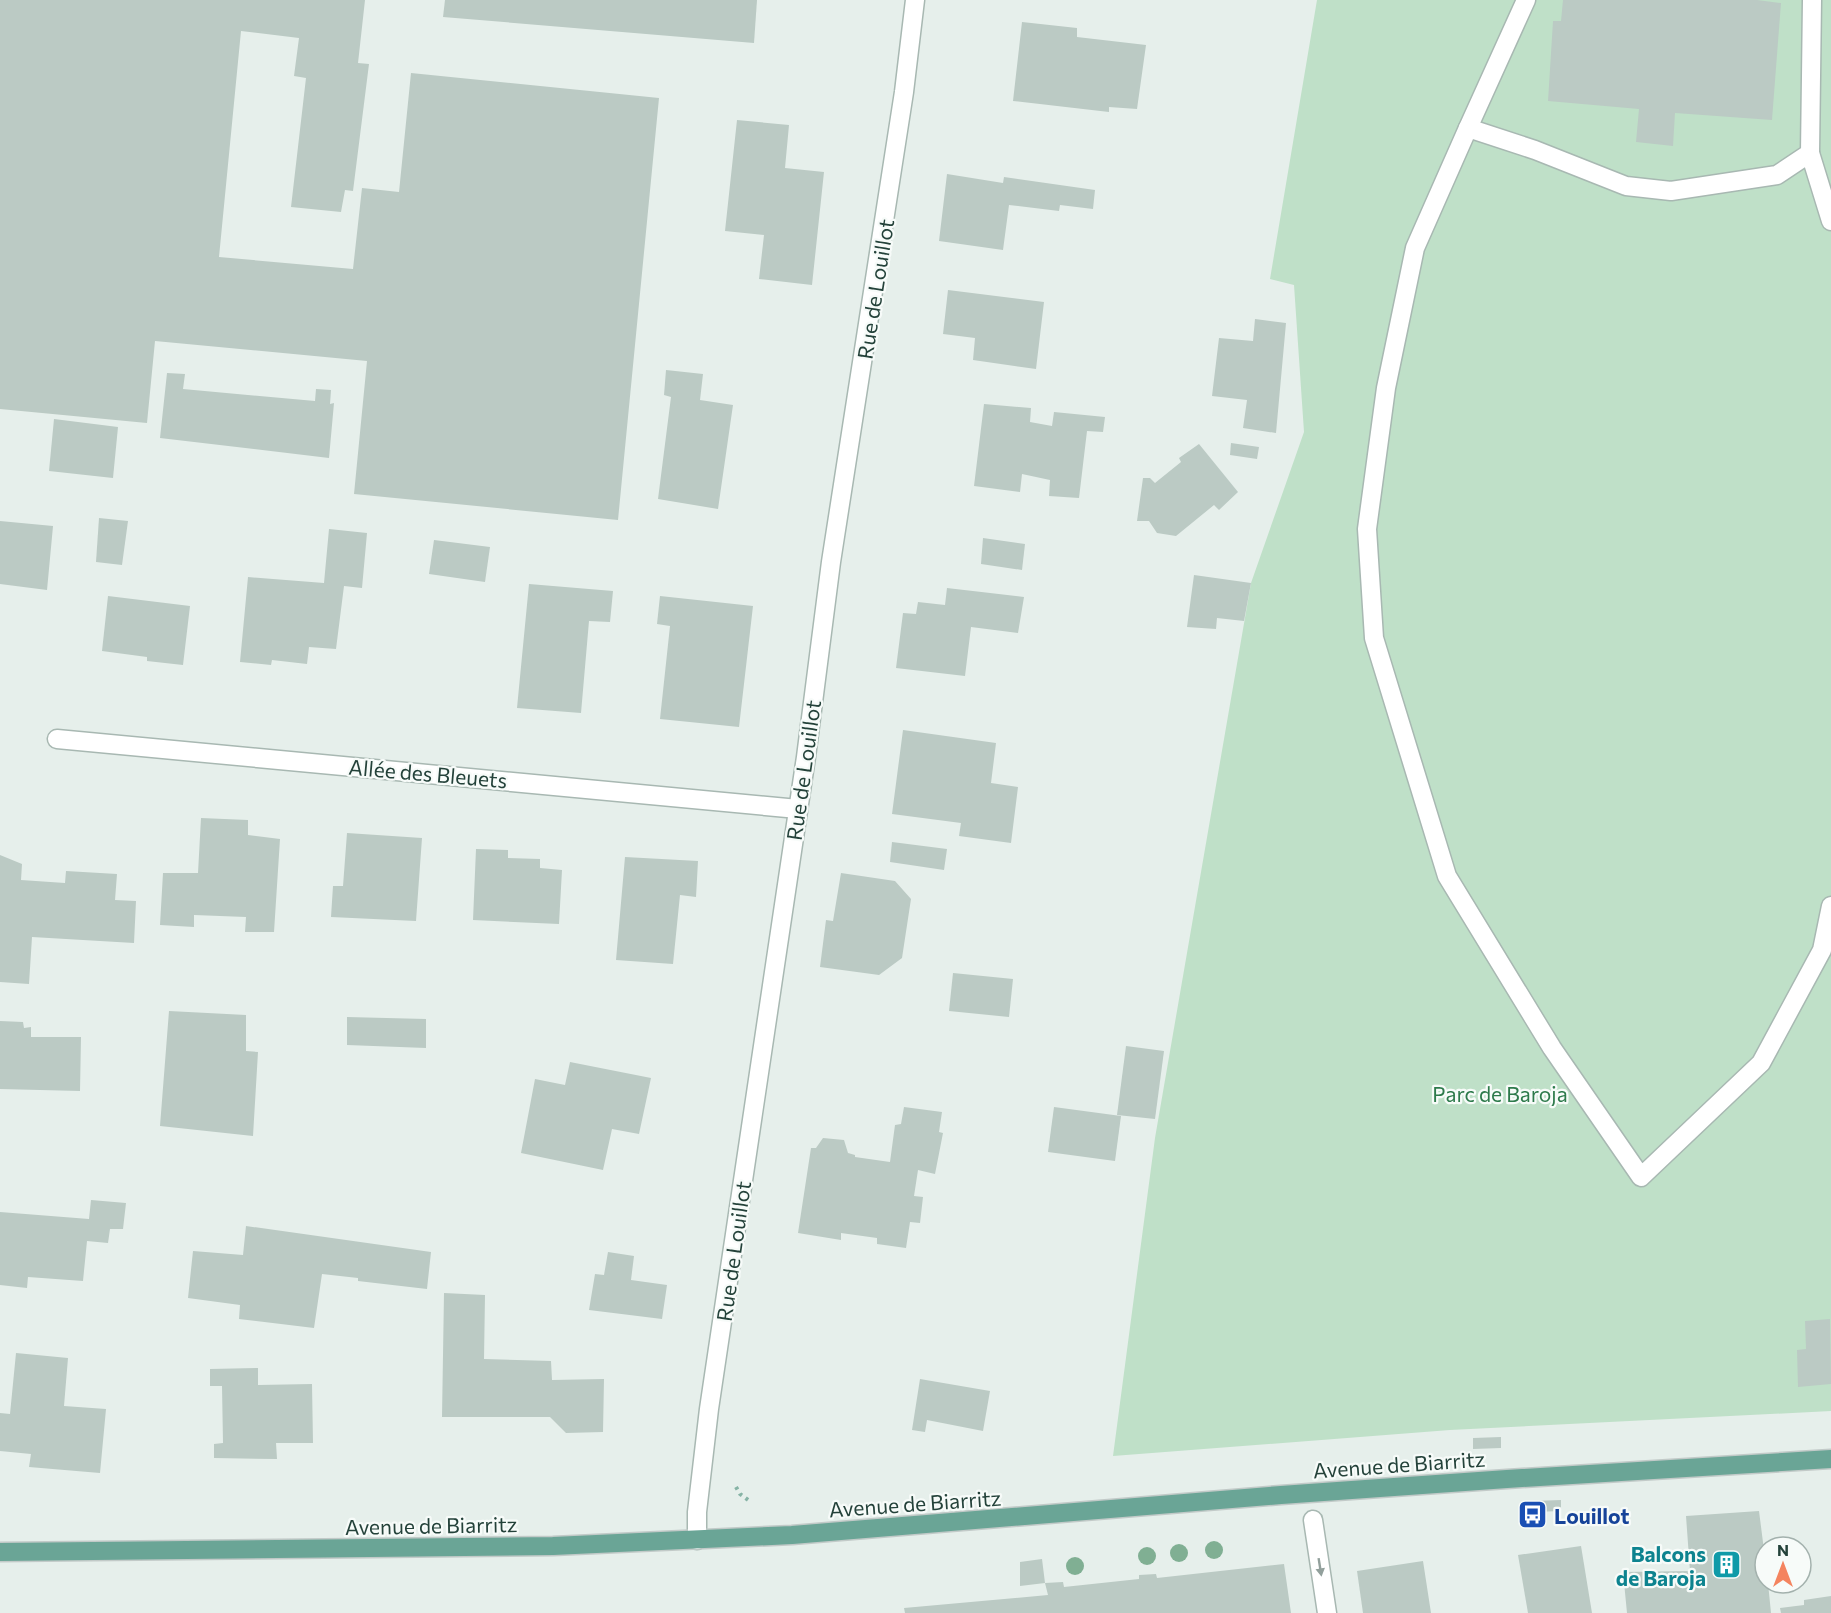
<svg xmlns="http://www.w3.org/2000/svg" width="1831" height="1613" viewBox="0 0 1831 1613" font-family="Commissioner,sans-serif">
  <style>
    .green { fill: #bfe0c8 }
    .building { fill: #bbcac4 }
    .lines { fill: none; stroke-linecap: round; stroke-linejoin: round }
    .minor-casing { stroke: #a8b8b2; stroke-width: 21 }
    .major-casing { stroke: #c2cac8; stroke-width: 21 }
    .path { stroke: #86b3a5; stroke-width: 4; stroke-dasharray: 3 4.5; stroke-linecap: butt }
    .minor { stroke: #fff; stroke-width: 18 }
    .major { stroke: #6aa596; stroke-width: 18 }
    .tree { fill: #80af93 }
    .oneway { fill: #92a09c }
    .labels { text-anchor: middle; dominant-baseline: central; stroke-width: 4.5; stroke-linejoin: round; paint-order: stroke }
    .street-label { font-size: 21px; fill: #24423a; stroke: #f7fbf9 }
    .park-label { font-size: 21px; fill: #2d7a4b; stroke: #f7fbf9 }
    .transit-label { font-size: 21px; font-weight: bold; fill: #164399; stroke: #f7fbf9; text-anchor: start }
    .culture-label { font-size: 21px; font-weight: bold; fill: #0d838f; stroke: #f7fbf9; text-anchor: end }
  </style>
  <rect width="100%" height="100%" fill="#e6efeb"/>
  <path class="green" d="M 1317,0 L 1831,0 L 1831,1411 L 1450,1430 L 1113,1456 L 1155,1138 L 1251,583 L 1304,432 L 1294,285 L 1270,279 Z"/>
  <g class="building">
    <path d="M 0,0 L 365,0 L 358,63 L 369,64 L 353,191 L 345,190 L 341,212 L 291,207 L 306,78 L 294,76 L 299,38 L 241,31 L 219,257 L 353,269 L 362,188 L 399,192 L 411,73 L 659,98 L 618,520 L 354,494 L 367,361 L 155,341 L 147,423 L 0,409 Z"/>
    <path d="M 445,0 L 757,0 L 754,43 L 443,17 Z"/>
    <path d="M 1563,0 L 1757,0 L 1781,3 L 1772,120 L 1675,113 L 1673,146 L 1636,142 L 1639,109 L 1548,101 L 1553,21 L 1561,21 Z"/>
    <path d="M 1022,22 L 1077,28 L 1077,37 L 1146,45 L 1137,109 L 1109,107 L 1109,112 L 1013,101 Z"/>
    <path d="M 737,120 L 789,125 L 785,168 L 824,172 L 812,285 L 759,279 L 764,235 L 725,231 Z"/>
    <path d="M 947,174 L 1003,183 L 1004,177 L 1095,190 L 1093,209 L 1060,205 L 1059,211 L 1009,205 L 1003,250 L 939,241 Z"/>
    <path d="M 948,290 L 1044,302 L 1036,369 L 973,360 L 975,338 L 943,334 Z"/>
    <path d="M 1255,319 L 1286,323 L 1276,433 L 1243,428 L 1247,400 L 1212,396 L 1219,338 L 1253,341 Z"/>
    <path d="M 666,370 L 703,374 L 700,400 L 733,405 L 718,509 L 658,499 L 671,397 L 664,395 Z"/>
    <path d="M 167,373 L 185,374 L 183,389 L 315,401 L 316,389 L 331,390 L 330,404 L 334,403 L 329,458 L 160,438 Z"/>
    <path d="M 984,404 L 1031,408 L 1030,422 L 1052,426 L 1054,412 L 1105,417 L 1103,432 L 1087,431 L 1079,498 L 1049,496 L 1050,480 L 1022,474 L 1020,492 L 974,486 Z"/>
    <path d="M 54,419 L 118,427 L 113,478 L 49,471 Z"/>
    <path d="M 1231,443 L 1259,447 L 1257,459 L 1230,455 Z"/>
    <path d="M 1199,444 L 1238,492 L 1219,510 L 1214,505 L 1176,536 L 1157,533 L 1149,521 L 1137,521 L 1143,478 L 1150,478 L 1155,483 L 1181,462 L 1179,458 Z"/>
    <path d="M 99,518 L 128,521 L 122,565 L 96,562 Z"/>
    <path d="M 0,521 L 53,526 L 47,590 L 0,584 Z"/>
    <path d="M 329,529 L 367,533 L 362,588 L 344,586 L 336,649 L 309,647 L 307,664 L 272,660 L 271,665 L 240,662 L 248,577 L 324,583 Z"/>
    <path d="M 983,538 L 1025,544 L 1022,570 L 981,564 Z"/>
    <path d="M 434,540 L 490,547 L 485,582 L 429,574 Z"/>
    <path d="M 1194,575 L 1251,583 L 1244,621 L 1217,618 L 1216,629 L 1187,627 Z"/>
    <path d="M 529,584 L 613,591 L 610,622 L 589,621 L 581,713 L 517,708 Z"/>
    <path d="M 947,588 L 1024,597 L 1018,633 L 971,627 L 965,676 L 896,668 L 903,613 L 916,614 L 918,602 L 945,605 Z"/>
    <path d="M 108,596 L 190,606 L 183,665 L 147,661 L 147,657 L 102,651 Z"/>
    <path d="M 660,596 L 753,606 L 739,727 L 660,719 L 670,626 L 657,624 Z"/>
    <path d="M 903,730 L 996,743 L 991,783 L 1018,787 L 1011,843 L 959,836 L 961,823 L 892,814 Z"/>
    <path d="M 201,818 L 248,820 L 248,835 L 280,839 L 274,932 L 245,932 L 246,917 L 194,915 L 194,927 L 160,925 L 163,873 L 198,873 Z"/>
    <path d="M 347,833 L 422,838 L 416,921 L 331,917 L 333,886 L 343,886 Z"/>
    <path d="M 892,842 L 947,849 L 944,870 L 890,862 Z"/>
    <path d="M 476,849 L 508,850 L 508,858 L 540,859 L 540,868 L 562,870 L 559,924 L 473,920 Z"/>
    <path d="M 0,855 L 22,864 L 21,880 L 65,883 L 66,871 L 117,874 L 115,900 L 136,901 L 134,943 L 32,937 L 29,984 L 0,982 Z"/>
    <path d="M 625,857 L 698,861 L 696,897 L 680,895 L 673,964 L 616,960 Z"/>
    <path d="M 841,873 L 895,881 L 911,899 L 902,958 L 879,975 L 820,967 L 826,920 L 833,921 Z"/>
    <path d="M 953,973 L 1013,979 L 1009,1017 L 949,1011 Z"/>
    <path d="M 169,1011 L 246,1015 L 246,1051 L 258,1052 L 253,1136 L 160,1126 Z"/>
    <path d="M 347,1017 L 426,1019 L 426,1048 L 347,1045 Z"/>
    <path d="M 0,1021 L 23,1022 L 24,1028 L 31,1027 L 31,1037 L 81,1037 L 80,1091 L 0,1089 Z"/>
    <path d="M 1126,1046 L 1164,1051 L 1155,1119 L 1117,1115 Z"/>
    <path d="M 570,1062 L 651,1078 L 639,1134 L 612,1129 L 603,1170 L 521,1153 L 535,1079 L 565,1085 Z"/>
    <path d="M 904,1107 L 942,1112 L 939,1132 L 943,1133 L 935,1174 L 918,1170 L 914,1196 L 923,1197 L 920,1223 L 910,1222 L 906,1248 L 877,1244 L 877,1238 L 841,1233 L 841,1240 L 798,1233 L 811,1148 L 816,1148 L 823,1138 L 844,1140 L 848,1153 L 855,1155 L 855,1157 L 890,1162 L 895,1125 L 901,1124 Z"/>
    <path d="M 1054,1107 L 1121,1116 L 1115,1161 L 1048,1152 Z"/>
    <path d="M 91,1200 L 126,1203 L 123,1229 L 110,1229 L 108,1243 L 87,1241 L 83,1281 L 28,1277 L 27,1288 L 0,1285 L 0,1212 L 89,1219 Z"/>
    <path d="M 246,1226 L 431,1252 L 427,1289 L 358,1281 L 358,1278 L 322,1274 L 314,1328 L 239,1319 L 240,1305 L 188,1298 L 193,1251 L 243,1255 Z"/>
    <path d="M 608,1252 L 634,1256 L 631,1280 L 667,1285 L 662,1319 L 589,1310 L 595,1274 L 604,1275 Z"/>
    <path d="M 444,1293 L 485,1295 L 484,1359 L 551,1361 L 552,1380 L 604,1379 L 603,1432 L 566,1433 L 550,1417 L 442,1417 Z"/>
    <path d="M 1830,1319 L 1831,1384 L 1798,1387 L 1797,1350 L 1806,1349 L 1805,1321 Z"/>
    <path d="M 16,1353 L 68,1358 L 64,1406 L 106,1409 L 100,1473 L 29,1467 L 31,1454 L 0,1451 L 0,1413 L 10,1414 Z"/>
    <path d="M 258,1368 L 258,1385 L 312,1384 L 313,1443 L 276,1443 L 277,1459 L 214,1458 L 214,1444 L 223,1443 L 222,1386 L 210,1386 L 210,1369 Z"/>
    <path d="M 920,1379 L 990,1391 L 983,1431 L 927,1420 L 925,1432 L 912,1430 Z"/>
    <path d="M 1501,1437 L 1501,1448 L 1473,1449 L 1473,1438 Z"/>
    <path d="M 1561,1500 L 1561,1511 L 1533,1512 L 1533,1501 Z"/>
    <path d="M 1759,1511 L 1765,1558 L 1765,1583 L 1768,1583 L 1771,1613 L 1627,1613 L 1623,1572 L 1690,1571 L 1686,1516 Z"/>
    <path d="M 1581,1546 L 1592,1613 L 1528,1613 L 1518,1555 Z"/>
    <path d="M 1042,1559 L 1045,1583 L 1020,1586 L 1020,1562 Z"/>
    <path d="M 1423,1561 L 1431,1613 L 1363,1613 L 1357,1571 Z"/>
    <path d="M 1284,1564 L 1291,1613 L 905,1613 L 904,1608 L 1048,1595 L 1045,1583 L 1063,1582 L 1064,1587 L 1139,1579 L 1139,1575 L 1156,1574 L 1157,1578 Z"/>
    <path d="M 1831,1596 L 1831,1613 L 1781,1613 L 1780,1608 L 1804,1605 L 1804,1600 Z"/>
  </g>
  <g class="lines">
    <defs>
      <g id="minor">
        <path d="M 1526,0 L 1468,128 L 1535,150 L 1626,186 L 1671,191 L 1777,175 L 1810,153 L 1812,0"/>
        <path d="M 1468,128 L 1415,248 L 1386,388 L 1367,529 L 1374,638 L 1447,876 L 1552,1048 L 1641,1177 L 1761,1063 L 1822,950 L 1831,906"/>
        <path d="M 1810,153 L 1831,221"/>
        <path d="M 57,739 L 798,809"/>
        <path d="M 1313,1520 L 1327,1613"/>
        <path d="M 697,1540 L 697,1512 L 709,1409 L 806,757 L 831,562 L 904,92 L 915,0"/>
      </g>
      <path id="major" d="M 0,1552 L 553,1546 L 792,1535 L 1281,1495 L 1507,1479 L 1831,1459"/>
    </defs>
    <use href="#minor" class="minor-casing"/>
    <use href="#major" class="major-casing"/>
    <path class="path" d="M 736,1487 L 740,1494 L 751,1502"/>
    <use href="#minor" class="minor"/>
    <use href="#major" class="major"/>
  </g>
  <g class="tree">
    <circle cx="1214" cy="1550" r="9"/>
    <circle cx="1179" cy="1553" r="9"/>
    <circle cx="1147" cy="1556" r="9"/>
    <circle cx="1075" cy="1566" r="9"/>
  </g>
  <defs><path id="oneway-solid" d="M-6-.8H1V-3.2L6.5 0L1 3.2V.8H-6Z" transform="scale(1.5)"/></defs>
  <use class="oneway" href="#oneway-solid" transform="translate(1320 1567) rotate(81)"/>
  <defs>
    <symbol id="bus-square" viewBox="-11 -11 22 22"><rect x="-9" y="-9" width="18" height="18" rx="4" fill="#1a4fb4" stroke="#f7fbf9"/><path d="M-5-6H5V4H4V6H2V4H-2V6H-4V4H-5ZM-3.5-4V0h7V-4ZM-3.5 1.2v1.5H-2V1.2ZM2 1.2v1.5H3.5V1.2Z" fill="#fff"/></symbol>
    <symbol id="building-square" viewBox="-11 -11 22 22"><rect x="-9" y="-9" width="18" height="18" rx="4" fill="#0f9aa8" stroke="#f7fbf9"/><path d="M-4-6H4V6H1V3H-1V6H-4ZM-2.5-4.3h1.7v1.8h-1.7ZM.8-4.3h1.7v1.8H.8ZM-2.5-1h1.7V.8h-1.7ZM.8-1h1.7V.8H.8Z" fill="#fff"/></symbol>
  </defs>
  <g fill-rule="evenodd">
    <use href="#bus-square" x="1516" y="1498" width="33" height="33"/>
    <use href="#building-square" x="1710" y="1548" width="33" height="33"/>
  </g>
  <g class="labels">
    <g class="street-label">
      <text transform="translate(875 289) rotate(-81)">Rue de Louillot</text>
      <text transform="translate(803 770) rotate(-82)">Rue de Louillot</text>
      <text transform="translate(428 773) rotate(5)">Allée des Bleuets</text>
      <text transform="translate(733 1251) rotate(-82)">Rue de Louillot</text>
      <text transform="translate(1399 1464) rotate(-4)">Avenue de Biarritz</text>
      <text transform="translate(915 1503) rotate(-4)">Avenue de Biarritz</text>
      <text transform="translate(431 1525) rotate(-1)">Avenue de Biarritz</text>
    </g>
    <g class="park-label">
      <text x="1500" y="1093">Parc de Baroja</text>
    </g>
    <g class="transit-label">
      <text x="1554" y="1515">Louillot</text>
    </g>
    <g class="culture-label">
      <text x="1706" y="1553">Balcons<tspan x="1706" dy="24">de Baroja</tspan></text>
    </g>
  </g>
  <g transform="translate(1783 1565)"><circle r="28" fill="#f7fbf9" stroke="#a3b1ad" stroke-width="1.5"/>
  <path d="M0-4.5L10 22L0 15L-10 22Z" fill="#f4845f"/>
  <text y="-9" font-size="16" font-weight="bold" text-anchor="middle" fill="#24423a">N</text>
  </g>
</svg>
